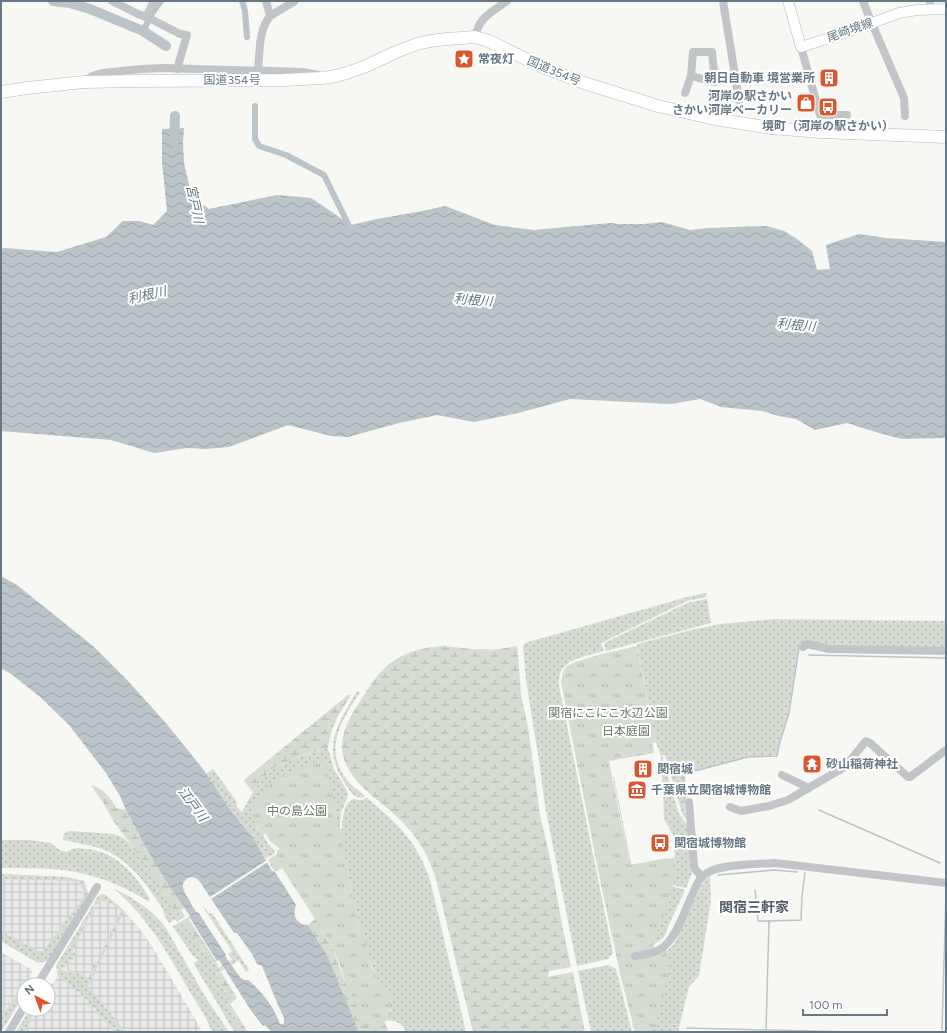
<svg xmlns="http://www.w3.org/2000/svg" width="947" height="1033" viewBox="0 0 947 1033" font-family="Figtree,'Noto Sans JP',sans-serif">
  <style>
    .industrial { fill: url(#industrial-grid) }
    .grass { fill: url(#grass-dots) }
    .wetland { fill: url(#wetland-marsh) }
    .park { fill: url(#park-tufts) }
    .water { fill: url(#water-waves); fill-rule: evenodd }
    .pier { fill: #f7f7f4 }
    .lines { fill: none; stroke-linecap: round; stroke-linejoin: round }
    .stream { stroke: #bac4c9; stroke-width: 1.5 }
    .canal { stroke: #bac4c9; stroke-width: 6 }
    .river { stroke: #bac4c9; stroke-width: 10 }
    .major-casing { stroke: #b2b7bb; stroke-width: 11 }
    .highway-casing { stroke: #b4b8bb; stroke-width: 13 }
    .minor { stroke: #c1c5c8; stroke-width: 8 }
    .major { stroke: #fff; stroke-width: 10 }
    .highway { stroke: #fff; stroke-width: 12 }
    .labels { text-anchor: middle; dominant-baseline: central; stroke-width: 4; stroke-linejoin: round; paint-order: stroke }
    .street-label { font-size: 12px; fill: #677884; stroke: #fff }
    .poi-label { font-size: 12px; font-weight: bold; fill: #677884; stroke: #fff; text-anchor: start }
    .park-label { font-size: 12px; fill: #6a7b66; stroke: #fff }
    .water-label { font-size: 13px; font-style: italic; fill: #637880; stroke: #fff }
    .quarter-label { font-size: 14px; font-weight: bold; fill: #556169; stroke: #fff }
  </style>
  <defs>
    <pattern id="industrial-grid" width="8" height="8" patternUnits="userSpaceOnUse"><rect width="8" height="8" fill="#e8e9e8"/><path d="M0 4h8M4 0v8" fill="none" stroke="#c0c2c2"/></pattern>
    <pattern id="grass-dots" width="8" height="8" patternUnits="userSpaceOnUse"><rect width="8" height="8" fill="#d7dcd3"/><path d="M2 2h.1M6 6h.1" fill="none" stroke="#b2b7b1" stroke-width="1.8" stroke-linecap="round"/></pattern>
    <pattern id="wetland-marsh" width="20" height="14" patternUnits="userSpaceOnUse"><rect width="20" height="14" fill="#d7dcd3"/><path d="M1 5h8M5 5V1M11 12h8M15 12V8" fill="none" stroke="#b2b7b1"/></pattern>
    <pattern id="park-tufts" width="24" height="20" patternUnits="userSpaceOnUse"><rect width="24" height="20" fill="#d7dcd3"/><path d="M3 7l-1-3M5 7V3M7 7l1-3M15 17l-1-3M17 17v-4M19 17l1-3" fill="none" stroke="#b2b7b1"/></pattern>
    <pattern id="water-waves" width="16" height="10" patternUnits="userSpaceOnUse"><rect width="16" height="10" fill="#bac4c9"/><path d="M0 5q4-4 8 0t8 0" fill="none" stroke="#9ba4a9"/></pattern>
  </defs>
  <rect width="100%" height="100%" fill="#f7f7f4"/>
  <g class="industrial">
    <path d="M 1,874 L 65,877 L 84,881 L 88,894 L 38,963 L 1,941 Z"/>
    <path d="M 104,894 L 119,906 L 124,911 L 137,926 L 150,943 L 171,978 L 201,1029 L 200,1032 L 26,1032 L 35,1009 L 48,1009 L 48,986 L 54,982 L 58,976 L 56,966 L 98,896 Z"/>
    <path d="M 1,952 L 32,970 L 31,978 L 26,985 L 24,985 L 24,987 L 1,1016 Z"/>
  </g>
  <g class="grass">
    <path d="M 706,593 L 706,597 L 687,601 L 601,643 L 604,651 C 584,657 556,659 559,686 L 613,953 L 608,959 L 577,966 L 545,806 L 540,767 L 526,680 L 523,646 L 525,643 L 659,605 L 687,597 Z"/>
    <path d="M 707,599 L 711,623 L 606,651 L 604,643 L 687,603 Z"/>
    <path d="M 774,619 L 946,621 L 946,649 L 799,648 L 788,714 L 779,745 L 777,755 L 748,757 L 687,773 L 684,777 L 685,812 L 687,820 L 684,817 L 682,813 L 665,755 L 662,756 L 679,814 L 688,826 L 689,831 L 692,873 L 686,888 L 672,885 L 676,873 L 674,847 L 676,847 L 676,842 L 674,842 L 673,835 L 664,819 L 662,771 L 661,756 L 656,742 L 637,644 L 691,630 L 720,624 Z"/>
    <path d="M 357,691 L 360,692 C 343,719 322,748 347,780 C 352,786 359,791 365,796 L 365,797 C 358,800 352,794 348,788 C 320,749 336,727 357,691 Z"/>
    <path d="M 328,748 L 334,769 L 347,791 L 348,796 L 341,813 L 340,829 L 281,776 L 259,797 L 252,814 L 258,830 L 265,832 L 266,833 L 263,835 L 268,844 L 275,851 L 275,853 L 267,858 L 266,857 L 265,858 L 254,839 L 231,811 L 206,774 L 213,769 L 237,802 L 237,807 L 242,812 C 250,797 259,780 273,769 C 286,760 313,753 328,748 Z"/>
    <path d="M 613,777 L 614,777 L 634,879 L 630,865 Z"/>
    <path d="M 367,798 C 397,823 417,841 430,880 L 466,1032 L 406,1032 C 403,1023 396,1021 388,1020 L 385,1011 L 392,1010 L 391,996 C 372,979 368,953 362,928 L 359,927 L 345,858 C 341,846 339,809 350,801 C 354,797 357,800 361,800 C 362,800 367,798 367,798 Z"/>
    <path d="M 71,831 L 113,834 L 119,836 L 125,839 L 134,848 L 160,883 L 164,895 L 176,913 L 181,910 L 185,916 L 177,922 L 175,919 L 169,923 C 165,918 164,912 161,906 C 146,884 129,859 102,849 C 90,845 77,843 63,840 C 63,833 64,832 71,831 Z"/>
    <path d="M 1,840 L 29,840 L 52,843 L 53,845 L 60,850 L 67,852 C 75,847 77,848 85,849 C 115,850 136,875 150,899 L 149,902 C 123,885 94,874 63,870 C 43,868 21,868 1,868 Z"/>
    <path d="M 1,874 L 65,877 L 84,881 L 88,894 L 48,961 L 38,963 L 1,941 L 1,931 L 38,951 L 43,951 L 83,898 L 83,889 L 80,882 L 75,881 L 1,879 Z"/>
    <path d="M 710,877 L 711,900 L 699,976 L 689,987 L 678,1032 L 635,1032 L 632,1023 L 643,1026 L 662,953 L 667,951 L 674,944 L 700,888 L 706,880 Z"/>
    <path d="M 672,886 L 685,890 L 666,931 L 667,932 L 663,938 L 655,944 C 657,939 656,934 658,928 C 663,914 668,901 672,886 Z"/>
    <path d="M 114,889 L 115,889 C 136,900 148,907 164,925 L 206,998 L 229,1032 L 212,1032 C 207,1018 198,1005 190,992 C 169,955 147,916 114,889 Z"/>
    <path d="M 104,894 L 119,906 L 124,911 L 88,987 L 126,1032 L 115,1032 C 98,1012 81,990 58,976 L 57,972 L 67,971 L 68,971 L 69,969 L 88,978 L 95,962 L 97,963 L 121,911 L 114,905 L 103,899 L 102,900 L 99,904 L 96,905 L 94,904 L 98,896 Z"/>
    <path d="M 203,907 L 204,907 L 209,914 L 212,913 L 249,970 L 248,971 L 246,972 L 238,960 L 232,965 L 230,961 L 232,959 L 228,954 L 232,951 Z"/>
    <path d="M 91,909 L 94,911 L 94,915 L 90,914 L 72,952 L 76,954 L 73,960 L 70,959 L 65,967 L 56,969 L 56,966 Z"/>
    <path d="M 190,916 L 191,917 L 184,921 L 212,964 L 216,962 L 219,968 L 222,966 L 224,969 L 216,975 L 224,988 L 229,1003 L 227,1005 L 238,1022 L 232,1028 L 195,966 L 194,963 L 198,960 L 193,956 L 174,928 L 173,928 L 172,927 Z"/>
    <path d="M 609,965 L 616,969 L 632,1032 L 591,1032 L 578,971 Z"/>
    <path d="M 24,987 L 24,995 L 1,1032 L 1,1016 Z"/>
    <path d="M 30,1009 L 35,1009 L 26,1032 L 16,1032 Z"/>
  </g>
  <g class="wetland">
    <path d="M 442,646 C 466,648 492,653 515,646 L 517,647 L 518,654 L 521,694 L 529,733 L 540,815 L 550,858 L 563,930 L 571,967 L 549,971 L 548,977 L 573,972 L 585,1032 L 473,1032 L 436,879 C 430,860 421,842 407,827 C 386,802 340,781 342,744 C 343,725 356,708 366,692 C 385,661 405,649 442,646 Z"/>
    <path d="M 348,695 L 351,695 C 339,714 331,726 328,748 C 313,753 288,759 274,768 C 266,773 259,784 253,792 L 244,781 L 245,779 Z"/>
    <path d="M 92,785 C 103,789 112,798 116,808 L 126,810 L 145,846 L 184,908 L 176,913 L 164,895 L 160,883 L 114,822 L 104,804 L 93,788 L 92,786 Z"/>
    <path d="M 188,918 L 216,961 L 212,964 L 184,921 Z"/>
    <path d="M 315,919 L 321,928 L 332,947 L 346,985 L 388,1020 L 384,1022 L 389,1032 L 359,1032 L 327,955 L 308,925 Z"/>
    <path d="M 221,972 L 237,998 L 230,1004 L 248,1032 L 235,1032 L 232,1028 L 238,1021 L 227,1005 L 229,1003 L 224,988 L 216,975 Z"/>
  </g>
  <g class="park">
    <path d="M 637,646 L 656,742 L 652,743 L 654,753 L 609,761 L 630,865 L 662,859 L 675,858 L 676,873 L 668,902 L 657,931 L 657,939 L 655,944 L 652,946 L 666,950 L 670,968 L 655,1029 L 652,1032 L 635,1032 L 621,978 L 599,875 L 561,682 L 563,672 L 567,666 L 575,662 L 602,654 Z"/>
    <path d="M 318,761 L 324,762 L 326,764 L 339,828 L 342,829 L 344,853 L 345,858 L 359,927 L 362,928 L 372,968 L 384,989 L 392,997 L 391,999 L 394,1009 L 385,1011 L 388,1020 L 384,1022 L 384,1024 L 366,1026 L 346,985 L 341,968 L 332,947 L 326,936 L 282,868 L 275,872 L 270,864 L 271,864 L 268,860 L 277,854 L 277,851 L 280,849 L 270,841 L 265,832 L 261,833 C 258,829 252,818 252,813 C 252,800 272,781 283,775 C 294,769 306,765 318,761 Z"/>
  </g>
  <g class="water">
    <path d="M 184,128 L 183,142 L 184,163 L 192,197 L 209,209 L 277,195 L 311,198 L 351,225 L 377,219 L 422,211 L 445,206 L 495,225 L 534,230 L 610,223 L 619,224 L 644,224 L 662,222 L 690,230 L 708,228 L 767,226 L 784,231 L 797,239 L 812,251 L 817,270 L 830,269 L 826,245 L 859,234 L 886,238 L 946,242 L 946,438 L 902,439 L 879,433 L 847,423 L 815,430 L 796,419 L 779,416 L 762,411 L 721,407 L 700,399 L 671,404 L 570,399 L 518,413 L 474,422 L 437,415 L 399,423 L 348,437 L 331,436 L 288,425 L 229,447 L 206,449 L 187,448 L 154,453 L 111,440 L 1,431 L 1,249 L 4,248 L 57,252 L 106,237 L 123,221 L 139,221 L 153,225 L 167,211 L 162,162 L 162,129 Z"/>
    <path d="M 1,576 L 17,585 L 93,646 L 128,681 L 165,722 L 203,769 L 231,811 L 254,839 L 272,871 L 275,872 L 296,905 C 292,915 296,925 308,925 L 327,955 L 359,1032 L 272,1032 L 265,1025 L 263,1026 L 252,1012 L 219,960 L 217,961 L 190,918 L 191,917 L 190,916 L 166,881 L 145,846 L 126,810 L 120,796 L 106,773 L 69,725 L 39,696 L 11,674 L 1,668 ZM 190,877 L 196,878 L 200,882 L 234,933 L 237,933 L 252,954 L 257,964 L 262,966 L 278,1005 L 284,1018 L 284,1023 L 283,1024 L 280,1024 C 274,1007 262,991 248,980 L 244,980 L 240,977 L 225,956 L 226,955 L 198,912 L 197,913 L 191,904 L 191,903 C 186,894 176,884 190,877 Z"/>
  </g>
  <path class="pier" d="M 267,860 L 268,862 L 211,899 L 210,897 Z"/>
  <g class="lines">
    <g class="stream">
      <path d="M 809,655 L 946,658"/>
      <path d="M 685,802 L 684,777 L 687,773 L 748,757 L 777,756 L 779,745 L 789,713 L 799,648"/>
      <path d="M 819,810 L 940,863"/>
      <path d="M 718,875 L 774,870 L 797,872"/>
      <path d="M 755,890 L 758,921 L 769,921"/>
      <path d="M 687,1028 L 851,1032"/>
      <path d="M 766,1030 L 769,921 L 801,920 L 802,896 L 805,873"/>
      <path d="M 942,1030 L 946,894"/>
    </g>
    <g class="canal">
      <path d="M 242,1 L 245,11 L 247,37"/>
      <path d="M 143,31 L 153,12 L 161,1"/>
      <path d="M 255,106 L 255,139 L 259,146 L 286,155 L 324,175 L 351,230"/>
    </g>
    <g class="river">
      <path d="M 53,1 L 70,3 L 90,9 L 143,31 L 166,46"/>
      <path d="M 174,142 L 175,116"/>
    </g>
    <defs>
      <path id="major" d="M 788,1 L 801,47 L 845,33 L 899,13 L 917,10 L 946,9"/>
      <path id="highway" d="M 1,92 L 27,88 L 84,82 L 138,81 L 283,80 L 323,78 L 336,76 L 350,72 L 366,66 L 396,52 L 417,44 L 430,41 L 447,39 L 475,37 L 489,41 L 540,66 L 584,83 L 658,106 L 715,119 L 771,128 L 821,132 L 946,137"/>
    </defs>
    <use href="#major" class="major-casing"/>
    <use href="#highway" class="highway-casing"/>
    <g class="minor">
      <path d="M 112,1 L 138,14 L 151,19 L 180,34 L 187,35 L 177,69"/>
      <path d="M 266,1 L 270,16 L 295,1"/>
      <path d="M 723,1 L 739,100"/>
      <path d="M 863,1 L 870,19 L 904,98 L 905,116"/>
      <path d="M 930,1 L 930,9"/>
      <path d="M 146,17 L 154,1"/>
      <path d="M 475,37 C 479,17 492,12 507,1"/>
      <path d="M 801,47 L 820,115 L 847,115"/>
      <path d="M 258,71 C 260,52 258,31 270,16"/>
      <path d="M 85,82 L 92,76 L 102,73 L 141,69 L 165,68 L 303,72 L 318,75"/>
      <path d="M 685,93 L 691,76 L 693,52 L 712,52 L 715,82 L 691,76"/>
      <path d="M 803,647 L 807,644 L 829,649 L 946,651"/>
      <path d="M 782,775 L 809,788"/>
      <path d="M 689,802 L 694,866 L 695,869 L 702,877"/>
      <path d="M 730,807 L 741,811 L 769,806 L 788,800 L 843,768 L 848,763 L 866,741 L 870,743 L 908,777 L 910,777 L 946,750"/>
      <path d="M 635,956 C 643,955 652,954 659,950 C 675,942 685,910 693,893 C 696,885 700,876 709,872 C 723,864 758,864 775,863 L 946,883"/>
      <path d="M 37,985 L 97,887"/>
      <path d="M 9,1032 L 24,1007"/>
    </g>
    <use href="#major" class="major"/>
    <use href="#highway" class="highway"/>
  </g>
  <defs>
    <symbol id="sight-square" viewBox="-11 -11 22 22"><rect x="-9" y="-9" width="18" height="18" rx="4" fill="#dc552f" stroke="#fff"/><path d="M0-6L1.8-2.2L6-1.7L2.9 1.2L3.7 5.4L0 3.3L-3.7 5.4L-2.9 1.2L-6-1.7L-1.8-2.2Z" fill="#fff"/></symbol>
    <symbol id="building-square" viewBox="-11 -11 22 22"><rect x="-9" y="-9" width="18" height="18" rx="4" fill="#dc552f" stroke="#fff"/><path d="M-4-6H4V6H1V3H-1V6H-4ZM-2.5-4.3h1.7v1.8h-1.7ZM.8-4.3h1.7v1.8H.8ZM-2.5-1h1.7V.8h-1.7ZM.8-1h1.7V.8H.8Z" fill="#fff"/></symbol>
    <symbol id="shop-square" viewBox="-11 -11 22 22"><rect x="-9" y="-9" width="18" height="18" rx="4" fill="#dc552f" stroke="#fff"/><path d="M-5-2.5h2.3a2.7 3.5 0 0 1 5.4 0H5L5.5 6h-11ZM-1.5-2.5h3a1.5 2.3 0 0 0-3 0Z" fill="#fff"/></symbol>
    <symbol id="bus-square" viewBox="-11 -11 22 22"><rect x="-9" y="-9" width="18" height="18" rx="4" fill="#dc552f" stroke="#fff"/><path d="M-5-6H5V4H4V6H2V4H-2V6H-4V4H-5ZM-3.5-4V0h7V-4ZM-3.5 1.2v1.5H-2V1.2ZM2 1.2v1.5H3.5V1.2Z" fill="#fff"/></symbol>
    <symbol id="temple-square" viewBox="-11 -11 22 22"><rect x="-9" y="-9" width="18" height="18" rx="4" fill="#dc552f" stroke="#fff"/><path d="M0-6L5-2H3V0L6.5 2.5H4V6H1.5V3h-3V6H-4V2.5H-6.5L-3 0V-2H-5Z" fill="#fff"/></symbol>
    <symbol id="museum-square" viewBox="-11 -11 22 22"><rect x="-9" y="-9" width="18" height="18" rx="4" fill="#dc552f" stroke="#fff"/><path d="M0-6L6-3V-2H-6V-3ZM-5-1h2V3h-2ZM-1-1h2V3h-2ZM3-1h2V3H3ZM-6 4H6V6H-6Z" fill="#fff"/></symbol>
  </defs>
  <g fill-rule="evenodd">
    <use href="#sight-square" x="453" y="48" width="22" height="22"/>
    <use href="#building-square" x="818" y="67" width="22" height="22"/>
    <use href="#shop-square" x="795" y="92" width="22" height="22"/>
    <use href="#bus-square" x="817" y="96" width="22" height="22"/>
    <use href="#temple-square" x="801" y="753" width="22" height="22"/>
    <use href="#building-square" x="632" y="758" width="22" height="22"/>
    <use href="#museum-square" x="626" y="779" width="22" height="22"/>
    <use href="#bus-square" x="649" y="832" width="22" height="22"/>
  </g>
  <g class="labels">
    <g class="street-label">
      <text transform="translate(850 30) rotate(-20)">尾崎境線</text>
      <text transform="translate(554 71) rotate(23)">国道354号</text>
      <text x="232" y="80">国道354号</text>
    </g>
    <g class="poi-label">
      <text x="478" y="59">常夜灯</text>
      <text x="815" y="78" text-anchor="end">朝日自動車 境営業所</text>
      <text x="792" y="96" text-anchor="end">河岸の駅さかい<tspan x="792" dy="14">さかい河岸ベーカリー</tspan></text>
      <text x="828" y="126" text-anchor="middle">境町（河岸の駅さかい）</text>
      <text x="826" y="764">砂山稲荷神社</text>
      <text x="657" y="769">関宿城</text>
      <text x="651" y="790">千葉県立関宿城博物館</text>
      <text x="674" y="843">関宿城博物館</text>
    </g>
    <g class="park-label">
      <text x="608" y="713">関宿にこにこ水辺公園</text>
      <text x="626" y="731">日本庭園</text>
      <text x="297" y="811">中の島公園</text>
    </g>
    <g class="water-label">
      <text transform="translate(195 204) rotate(78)">宮戸川</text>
      <text transform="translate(147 295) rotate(-13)">利根川</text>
      <text transform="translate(473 300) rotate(5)">利根川</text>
      <text transform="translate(796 325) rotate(5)">利根川</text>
      <text transform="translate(193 804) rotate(53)">江戸川</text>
    </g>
    <g class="quarter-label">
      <text x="754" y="907">関宿三軒家</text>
    </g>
  </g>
  <rect width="947" height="1033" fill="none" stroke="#677884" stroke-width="4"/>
  <g transform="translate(36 997) rotate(319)"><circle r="19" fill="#ffffff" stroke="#c2c9ce"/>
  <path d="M0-3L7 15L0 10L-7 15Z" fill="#dc552f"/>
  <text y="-6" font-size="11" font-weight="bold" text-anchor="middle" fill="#677884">N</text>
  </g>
  <path d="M803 1009v6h84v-6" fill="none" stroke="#677884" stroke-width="2"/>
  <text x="809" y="1009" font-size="12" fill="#677884" stroke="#ffffff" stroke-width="3" paint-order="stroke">100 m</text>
</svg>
